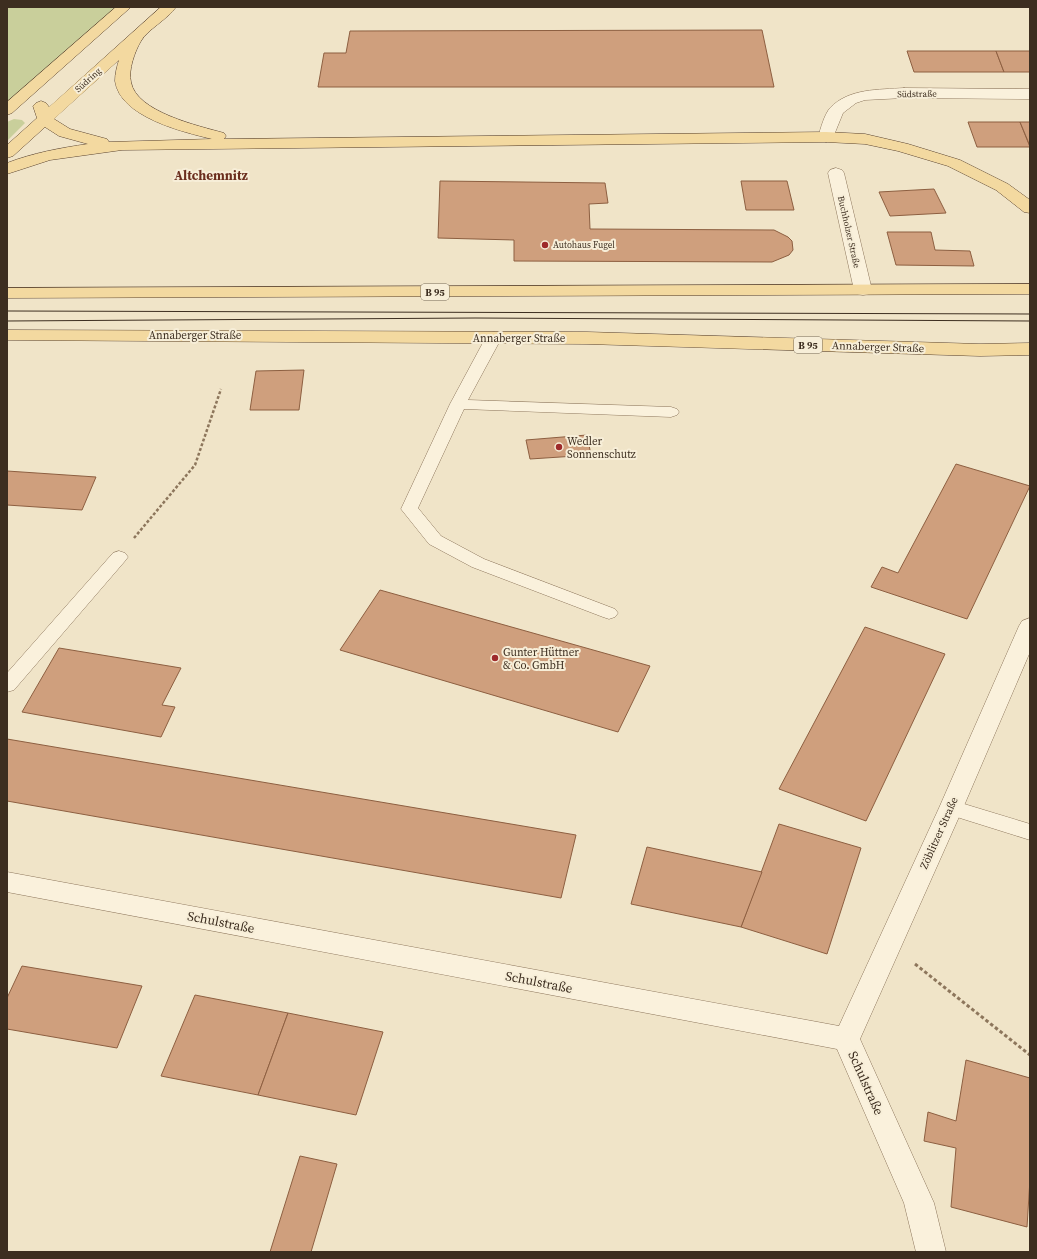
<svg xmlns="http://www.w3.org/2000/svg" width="1037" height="1259" viewBox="0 0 1037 1259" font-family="'Source Serif 4',serif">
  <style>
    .green { fill: #c9cf9b }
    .building { fill: #cf9f7d; stroke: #8d5f41 }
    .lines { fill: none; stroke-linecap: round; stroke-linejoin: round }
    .service-casing { stroke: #8d765c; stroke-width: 1 }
    .minor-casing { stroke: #8d765c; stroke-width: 1 }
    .primary-casing { stroke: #5b4430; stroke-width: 1 }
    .path-far1 { stroke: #8d765c; stroke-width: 2.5; stroke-dasharray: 3 2; stroke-linecap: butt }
    .path { stroke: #8d765c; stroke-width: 3; stroke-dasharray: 3.5 2.5; stroke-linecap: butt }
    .service { fill: #faf1dc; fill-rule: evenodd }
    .minor { fill: #faf1dc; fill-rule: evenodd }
    .primary { fill: #f3d9a0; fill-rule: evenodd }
    .tram { stroke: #3d2e20; stroke-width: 1 }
    .poi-dot { fill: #9e2a2b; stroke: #f7eed8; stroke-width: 1.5 }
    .labels { text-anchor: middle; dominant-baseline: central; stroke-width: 4; stroke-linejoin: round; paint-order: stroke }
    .far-street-label { font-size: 9px; fill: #3d2e20; stroke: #f7eed8 }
    .far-poi-label { font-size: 9px; fill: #3d2e20; stroke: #f7eed8; text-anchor: start }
    .shield { fill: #f7eed8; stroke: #756857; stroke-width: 1 }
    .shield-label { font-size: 10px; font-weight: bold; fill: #3d2e20 }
    .street-label { font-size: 11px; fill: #3d2e20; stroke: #f7eed8 }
    .poi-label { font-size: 11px; fill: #3d2e20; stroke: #f7eed8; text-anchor: start }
    .far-district-label { font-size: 13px; font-weight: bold; fill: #6b2e1e; stroke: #f7eed8 }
    .near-street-label { font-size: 13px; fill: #3d2e20; stroke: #f7eed8 }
  </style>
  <rect width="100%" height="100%" fill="#f0e4c8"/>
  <g class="green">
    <path d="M 7,7 L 124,7 L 7,110 Z"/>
    <path d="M 14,119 L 22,120 L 25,123 L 7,141 L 7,122 Z"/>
  </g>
  <g class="building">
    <path d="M 762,30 L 774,87 L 318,87 L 324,53 L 346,53 L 350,31 Z"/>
    <path d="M 907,51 L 996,51 L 1004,72 L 914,72 Z"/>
    <path d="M 996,51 L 1030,51 L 1030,72 L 1004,72 Z"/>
    <path d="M 968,122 L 1020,122 L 1030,147 L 977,147 Z"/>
    <path d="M 1020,122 L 1030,122 L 1030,146 Z"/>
    <path d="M 440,181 L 605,183 L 608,203 L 589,204 L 590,229 L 774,230 L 788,237 L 792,241 L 793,250 L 789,255 L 772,262 L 514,261 L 514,240 L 438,238 Z"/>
    <path d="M 741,181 L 787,181 L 794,210 L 746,210 Z"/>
    <path d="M 934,189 L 946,213 L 890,216 L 879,192 Z"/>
    <path d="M 887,232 L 931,232 L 935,250 L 970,251 L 974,266 L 896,265 Z"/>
    <path d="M 304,370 L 299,410 L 250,410 L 256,371 Z"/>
    <path d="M 587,435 L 591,455 L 530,459 L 526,440 Z"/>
    <path d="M 956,464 L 1030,486 L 967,619 L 871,587 L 882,567 L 898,573 Z"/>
    <path d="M 7,471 L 96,477 L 82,510 L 7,505 Z"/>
    <path d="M 380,590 L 650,666 L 618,732 L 340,650 Z"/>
    <path d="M 865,627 L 945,654 L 866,821 L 779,789 Z"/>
    <path d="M 59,648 L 181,668 L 162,705 L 175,707 L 161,737 L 22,712 Z"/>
    <path d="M 7,739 L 576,835 L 561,898 L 7,801 Z"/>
    <path d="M 779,824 L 861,848 L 827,954 L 741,927 Z"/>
    <path d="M 647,847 L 762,872 L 741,927 L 631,904 Z"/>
    <path d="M 22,966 L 142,986 L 117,1048 L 7,1029 L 7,998 Z"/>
    <path d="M 195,995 L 288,1013 L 258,1095 L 161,1076 Z"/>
    <path d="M 288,1013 L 383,1032 L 356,1115 L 258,1095 Z"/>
    <path d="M 966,1060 L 1030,1078 L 1030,1179 L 1027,1227 L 951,1207 L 956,1148 L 924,1141 L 928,1112 L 956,1121 Z"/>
    <path d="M 300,1156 L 337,1164 L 311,1252 L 270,1252 Z"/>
  </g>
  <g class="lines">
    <defs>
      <g id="service">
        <path d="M 494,332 L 499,334 L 502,337 L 468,400 L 671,407 L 677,409 L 679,412 L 677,415 L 671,417 L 464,409 L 418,508 L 441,536 L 484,559 L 615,609 L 618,613 L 615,617 L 609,619 L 603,617 L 472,567 L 429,544 L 401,509 L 450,404 L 486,337 L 489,334 Z"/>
        <path d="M 119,551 L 125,553 L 128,557 L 125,561 L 14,690 L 7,692 L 7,673 L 113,553 Z"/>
        <path d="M 951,800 L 1030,824 L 1030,840 L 944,813 L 941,808 L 944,803 Z"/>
      </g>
      <g id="minor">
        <path d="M 904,88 L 1030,89 L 1030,99 L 904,98 L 865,100 L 856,103 L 843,113 L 832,140 L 826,142 L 820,140 L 818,137 C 821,128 824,115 830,108 C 849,88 879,90 904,88 Z"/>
        <path d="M 836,168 L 842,170 L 844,173 L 872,290 L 869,294 L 863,295 L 857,294 L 854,290 L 828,173 L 830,170 Z"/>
        <path d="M 1030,618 L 1030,652 L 963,808 L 860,1039 L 934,1203 L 946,1252 L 916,1252 L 904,1203 L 837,1049 L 7,892 L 7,872 L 839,1026 L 939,808 L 1019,626 L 1022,621 Z"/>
      </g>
      <g id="primary">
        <path d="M 116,7 L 131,7 L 12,113 L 7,115 L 7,102 Z"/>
        <path d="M 161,7 L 176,7 C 168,19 147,30 141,41 C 135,51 128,70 131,82 C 136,112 199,126 224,133 L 226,136 L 224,139 L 826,132 L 865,134 L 908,144 L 960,160 L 1008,184 L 1030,200 L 1030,213 L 1024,212 L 996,190 L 948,166 L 898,151 L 865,144 L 826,142 L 122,150 L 50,160 L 7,174 L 7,163 C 33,153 60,148 88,144 L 59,136 L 45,127 L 13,156 L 7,158 L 7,145 L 37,118 L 33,106 L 36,103 L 41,101 L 46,103 L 49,107 ZM 119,60 C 117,66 115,74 115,81 C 120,117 183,132 212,139 L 109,142 L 107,139 L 70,129 L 54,119 Z"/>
        <path d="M 1030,284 L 1030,294 L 7,298 L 7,288 Z"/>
        <path d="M 7,330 L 587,332 L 980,344 L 1030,343 L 1030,355 L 980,356 L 587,344 L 7,340 Z"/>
      </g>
    </defs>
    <use href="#service" class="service-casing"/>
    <use href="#minor" class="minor-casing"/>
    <use href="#primary" class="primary-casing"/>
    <path class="path-far1" d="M 134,538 L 195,465 L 221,389"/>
    <path class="path" d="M 915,964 L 1030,1055"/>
    <use href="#service" class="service"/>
    <use href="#minor" class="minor"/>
    <use href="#primary" class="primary"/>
    <g class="tram">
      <path d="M 7,311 L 1030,314"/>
      <path d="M 7,321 L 475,318 L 1030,321"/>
    </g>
  </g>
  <g class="poi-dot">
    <circle cx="545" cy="245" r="4"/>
    <circle cx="559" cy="447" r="4"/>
    <circle cx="495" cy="658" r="4"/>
  </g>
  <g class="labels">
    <g class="far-street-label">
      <text transform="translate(88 80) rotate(-42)">Südring</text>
      <text transform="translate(917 94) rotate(-1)">Südstraße</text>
      <text transform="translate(849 232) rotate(77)">Buchholzer Straße</text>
    </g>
    <g class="far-poi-label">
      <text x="553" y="245">Autohaus Fugel</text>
    </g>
    <g class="shield">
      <rect x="421" y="284" width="28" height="16" rx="3"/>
      <rect x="794" y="337" width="28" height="16" rx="3"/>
    </g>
    <g class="shield-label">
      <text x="435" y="292">B 95</text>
      <text x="808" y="345">B 95</text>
    </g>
    <g class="street-label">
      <text x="195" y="335">Annaberger Straße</text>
      <text x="519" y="338">Annaberger Straße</text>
      <text transform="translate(878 347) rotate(2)">Annaberger Straße</text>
      <text transform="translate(939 833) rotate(-66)">Zöblitzer Straße</text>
    </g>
    <g class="poi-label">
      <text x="567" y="441">Wedler<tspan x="567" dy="13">Sonnenschutz</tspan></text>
      <text x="503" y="652">Gunter Hüttner<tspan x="503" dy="13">&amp; Co. GmbH</tspan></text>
    </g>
    <g class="far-district-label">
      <text x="211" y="175">Altchemnitz</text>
    </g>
    <g class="near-street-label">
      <text transform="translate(221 922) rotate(11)">Schulstraße</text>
      <text transform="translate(539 982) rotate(11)">Schulstraße</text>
      <text transform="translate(866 1083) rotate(66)">Schulstraße</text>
    </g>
  </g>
  <rect width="1037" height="1259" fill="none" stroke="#3d2e20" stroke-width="16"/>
</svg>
